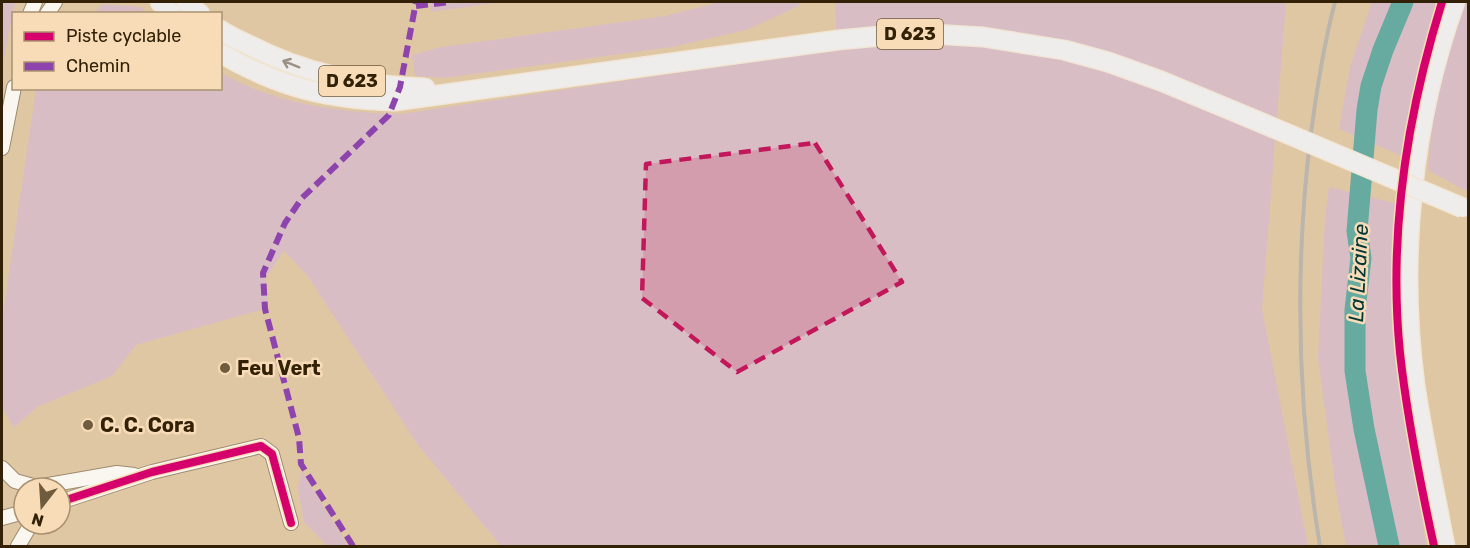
<svg xmlns="http://www.w3.org/2000/svg" width="1470" height="548" viewBox="0 0 1470 548" font-family="Rubik,sans-serif">
  <style>
    .green { fill: #d8bec4 }
    .lines { fill: none; stroke-linecap: round; stroke-linejoin: round }
    .river { stroke: #67aa9f; stroke-width: 21 }
    .minor-casing { stroke: #9e8b6f; stroke-width: 16 }
    .major-casing { stroke: #f1e6d6; stroke-width: 21 }
    .minor { stroke: #faf7f1; stroke-width: 14 }
    .major { stroke: #efedeb; stroke-width: 18 }
    .rail { stroke: #bcb5ac; stroke-width: 4 }
    .major-bridge-casing { stroke: #f1e6d6; stroke-width: 21; stroke-linecap: butt }
    .major-bridge { stroke: #efedeb; stroke-width: 18 }
    .quiet { stroke: #8e44ad; stroke-width: 6; stroke-dasharray: 12 6; stroke-linecap: butt }
    .cycleway-casing { stroke: #f8dcb7; stroke-width: 11 }
    .cycleway { stroke: #d6006c; stroke-width: 8 }
    .oneway { stroke: #9a9184 }
    .marked { fill: #c2185b; fill-opacity: 0.2; stroke: #c2185b; stroke-width: 4.5; stroke-dasharray: 12 8; stroke-linejoin: round }
    .poi-dot { fill: #6f5b3d; stroke: #f8dcb7; stroke-width: 2 }
    .labels { text-anchor: middle; dominant-baseline: central; stroke-width: 5; stroke-linejoin: round; paint-order: stroke }
    .shield { fill: #f8dcb7; stroke: #6d593b; stroke-width: 1.5 }
    .shield-label { font-size: 18px; font-weight: bold; fill: #322106 }
    .poi-label { font-size: 20px; font-weight: bold; fill: #322106; stroke: #f8dcb7; text-anchor: start }
    .water-label { font-size: 21px; font-style: italic; fill: #043737; stroke: #f8dcb7 }
  </style>
  <rect width="100%" height="100%" fill="#e0c7a4"/>
  <g class="green">
    <path d="M 2,2 L 15,2 L 2,68 Z"/>
    <path d="M 430,2 L 501,2 L 431,12 Z"/>
    <path d="M 720,2 L 802,2 L 797,7 L 746,30 L 672,47 L 443,78 L 415,76 L 412,55 L 441,47 L 665,16 Z"/>
    <path d="M 835,2 L 1286,2 L 1262,309 L 1308,546 L 501,546 L 418,445 L 307,275 L 284,251 L 266,277 L 268,308 L 136,345 L 112,376 L 37,407 L 14,428 L 2,407 L 2,320 L 36,89 L 220,88 L 221,73 C 273,103 341,113 401,114 L 837,49 Z"/>
    <path d="M 1372,2 L 1440,2 L 1422,55 L 1402,156 L 1339,129 L 1350,67 Z"/>
    <path d="M 1465,2 L 1468,2 L 1468,192 L 1428,170 C 1431,113 1445,55 1465,2 Z"/>
    <path d="M 103,4 L 141,7 L 146,13 L 94,13 Z"/>
    <path d="M 1329,187 L 1398,204 C 1392,320 1411,431 1426,546 L 1346,546 L 1336,492 L 1318,358 L 1325,217 Z"/>
    <path d="M 302,471 L 348,546 L 327,546 L 304,522 L 298,488 Z"/>
  </g>
  <g class="lines">
    <path class="river" d="M 1389,546 L 1364,429 L 1355,371 L 1355,310 L 1361,258 L 1357,231 L 1367,110 L 1371,86 L 1383,50 L 1403,2"/>
    <defs>
      <g id="minor">
        <path d="M 30,14 L 35,2"/>
        <path d="M 47,14 L 55,2"/>
        <path d="M 2,148 L 14,87"/>
        <path d="M 2,468 L 15,481 L 37,487 L 117,473 L 134,475"/>
        <path d="M 60,502 L 152,472 L 261,446 L 272,454 L 291,523"/>
        <path d="M 2,518 L 24,512"/>
        <path d="M 18,546 L 31,524"/>
      </g>
      <g id="major">
        <path d="M 160,2 L 172,14"/>
        <path d="M 186,2 L 200,14"/>
        <path d="M 220,30 C 229,36 240,41 249,45 C 305,74 364,86 425,88"/>
        <path d="M 220,53 C 279,87 327,99 395,101 L 838,40 L 914,33 L 983,37 L 1064,50 L 1108,62 L 1161,81 L 1262,123"/>
        <path d="M 1445,546 C 1435,493 1423,439 1415,385 C 1398,258 1412,121 1455,2"/>
      </g>
    </defs>
    <use href="#minor" class="minor-casing"/>
    <use href="#major" class="major-casing"/>
    <use href="#minor" class="minor"/>
    <use href="#major" class="major"/>
    <path class="rail" d="M 1320,546 C 1298,412 1294,276 1310,141 C 1316,94 1323,47 1335,2"/>
    <defs>
      <path id="major-bridge" d="M 1262,123 L 1463,208"/>
    </defs>
    <use href="#major-bridge" class="major-bridge-casing"/>
    <use href="#major-bridge" class="major-bridge"/>
    <g class="quiet">
      <path d="M 416,6 L 450,2"/>
      <path d="M 353,546 L 301,464 L 299,438 L 265,309 L 263,273 L 285,223 L 302,198 L 389,115 L 400,87 L 416,2"/>
    </g>
    <defs>
      <g id="cycleway">
        <path d="M 60,502 L 152,472 L 261,446 L 272,454 L 291,523"/>
        <path d="M 1434,546 C 1420,482 1407,418 1400,353 C 1388,234 1407,115 1442,2"/>
      </g>
    </defs>
    <use href="#cycleway" class="cycleway-casing"/>
    <use href="#cycleway" class="cycleway"/>
  </g>
  <defs><path id="oneway-shaft" d="M-6 0H5M1.5-3L5.5 0L1.5 3" fill="none" stroke-width="1.6" stroke-linecap="round" stroke-linejoin="round" transform="scale(1.5)"/></defs>
  <use class="oneway" href="#oneway-shaft" transform="translate(291 64) rotate(-158)"/>
  <path class="marked" d="M 815,143 L 902,282 L 737,372 L 642,298 L 646,164 Z"/>
  <g class="poi-dot">
    <circle cx="225" cy="368" r="6"/>
    <circle cx="88" cy="425" r="6"/>
  </g>
  <g class="labels">
    <g class="shield">
      <rect x="877" y="19" width="66" height="30" rx="4.5"/>
      <rect x="319" y="66" width="66" height="30" rx="4.5"/>
    </g>
    <g class="shield-label">
      <text x="910" y="34">D 623</text>
      <text x="352" y="81">D 623</text>
    </g>
    <g class="poi-label">
      <text x="237" y="368">Feu Vert</text>
      <text x="100" y="425">C. C. Cora</text>
    </g>
    <g class="water-label">
      <text transform="translate(1358 273) rotate(-87)">La Lizaine</text>
    </g>
  </g>
  <rect width="1470" height="548" fill="none" stroke="#322106" stroke-width="6"/>
  <rect x="12" y="12" width="210" height="78" fill="#f8dcb7" stroke="#a99170" stroke-width="1.5"/>
  <rect x="24" y="32" width="30" height="9" fill="#d6006c" stroke="#a99170" stroke-width="1.5"/>
  <text x="66" y="42" font-size="18" fill="#322106">Piste cyclable</text>
  <rect x="24" y="62" width="30" height="9" fill="#8e44ad" stroke="#a99170" stroke-width="1.5"/>
  <text x="66" y="72" font-size="18" fill="#322106">Chemin</text>
  <g transform="translate(42 506) rotate(197)"><circle r="28" fill="#f8dcb7" stroke="#a99170" stroke-width="1.5"/>
  <path d="M0-4.5L10 22L0 15L-10 22Z" fill="#6f5b3d"/>
  <text y="-9" font-size="16" font-weight="bold" text-anchor="middle" fill="#322106">N</text>
  </g>
</svg>
